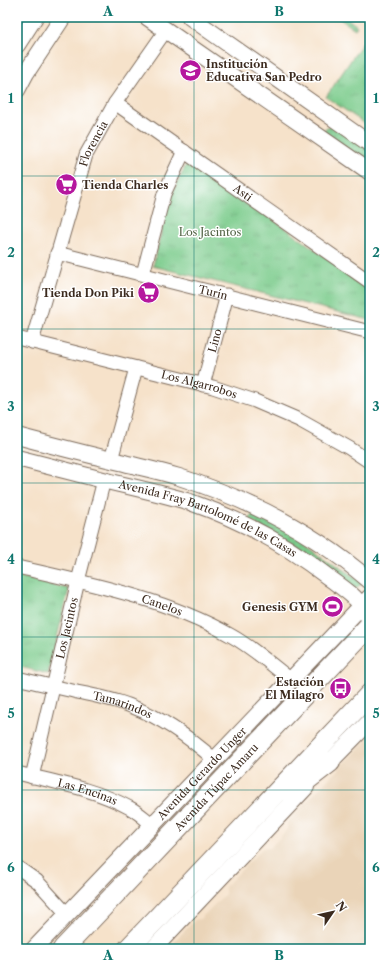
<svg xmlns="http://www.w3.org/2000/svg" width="387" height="966" viewBox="0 0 387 966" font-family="'Libre Caslon Text',serif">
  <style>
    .built { fill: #ead4b8 }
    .grass { fill: url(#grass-dots); stroke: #5c7b56 }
    .park { fill: url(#park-tufts); stroke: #5c7b56 }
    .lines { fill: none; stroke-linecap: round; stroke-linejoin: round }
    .minor-casing { stroke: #7c6a5a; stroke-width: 15 }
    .tertiary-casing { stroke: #7c6a5a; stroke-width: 18 }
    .primary-casing { stroke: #7c6a5a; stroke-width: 22 }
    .minor { stroke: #fff; stroke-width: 13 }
    .tertiary { stroke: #fff; stroke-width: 16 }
    .primary { stroke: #fff; stroke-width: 20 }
    .grid { fill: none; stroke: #0f766e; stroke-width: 1; stroke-opacity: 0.55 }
    .labels { text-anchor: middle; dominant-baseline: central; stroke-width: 3; stroke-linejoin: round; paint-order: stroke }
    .poi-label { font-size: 11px; font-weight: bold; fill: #3b2a1e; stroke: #fff; text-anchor: end }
    .street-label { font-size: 11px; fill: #3b2a1e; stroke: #fff }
    .park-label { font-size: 11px; fill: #526345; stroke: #fff }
    .neatline { fill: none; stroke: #0f766e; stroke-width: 1.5 }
    .grid-label { font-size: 13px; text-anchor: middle; font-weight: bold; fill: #0f766e }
  </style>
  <defs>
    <pattern id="grass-dots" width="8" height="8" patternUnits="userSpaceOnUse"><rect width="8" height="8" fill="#7dcc8d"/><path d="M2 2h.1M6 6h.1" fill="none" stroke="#6daf79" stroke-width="1.8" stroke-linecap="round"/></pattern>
    <pattern id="park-tufts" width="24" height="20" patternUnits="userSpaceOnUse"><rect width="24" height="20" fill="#7dcc8d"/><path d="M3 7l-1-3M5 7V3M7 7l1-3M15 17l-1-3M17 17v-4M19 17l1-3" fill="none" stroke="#6daf79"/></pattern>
  </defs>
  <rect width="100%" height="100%" fill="#fff"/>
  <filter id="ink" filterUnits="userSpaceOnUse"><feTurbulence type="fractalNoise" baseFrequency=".025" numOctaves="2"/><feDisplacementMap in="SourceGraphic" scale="8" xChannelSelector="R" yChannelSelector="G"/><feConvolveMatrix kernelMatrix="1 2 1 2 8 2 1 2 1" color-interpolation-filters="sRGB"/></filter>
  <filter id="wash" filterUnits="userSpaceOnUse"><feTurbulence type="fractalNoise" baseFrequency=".012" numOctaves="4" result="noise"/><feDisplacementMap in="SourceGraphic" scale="16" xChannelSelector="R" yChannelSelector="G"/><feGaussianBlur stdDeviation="0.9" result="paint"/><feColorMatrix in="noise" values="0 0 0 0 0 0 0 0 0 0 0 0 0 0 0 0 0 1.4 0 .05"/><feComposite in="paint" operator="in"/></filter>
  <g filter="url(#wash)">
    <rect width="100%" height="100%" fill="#f6e2ca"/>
    <path class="built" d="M 370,736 L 370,949 L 167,949 L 195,920 L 200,919 L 225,894 L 225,887 L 263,848 L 270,848 L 287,830 L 287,822 Z"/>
    <g class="grass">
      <path d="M 337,17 L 345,17 L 357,26 L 355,29 Z"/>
      <path d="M 335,124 L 370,149 L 370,165 L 322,131 Z"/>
      <path d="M 254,514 L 303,539 L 362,583 L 356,589 L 250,520 L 250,517 Z"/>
    </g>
    <g class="park">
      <path d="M 370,32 L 370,127 L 326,97 Z"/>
      <path d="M 189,159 L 370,289 L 370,320 L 153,266 L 169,200 Z"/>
      <path d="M 17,576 L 69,589 L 48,674 L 17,666 Z"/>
    </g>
  </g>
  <g filter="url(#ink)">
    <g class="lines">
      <defs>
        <g id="minor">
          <path id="s1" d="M 115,103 L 370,282"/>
          <path id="s2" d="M 57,253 L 370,332"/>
          <path d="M 143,274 L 164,194 L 184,151"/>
          <path id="s3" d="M 17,338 L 213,387 L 255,401 L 299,420 L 349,448 L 370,462"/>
          <path id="s4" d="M 32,342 L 86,155 L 115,103 L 166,30"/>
          <path id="s5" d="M 203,385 L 227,295"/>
          <path d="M 111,460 L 136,368"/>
          <path id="s6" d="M 17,567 C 87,583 167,599 230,635 C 252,647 272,665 291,680"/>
          <path id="s7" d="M 17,678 C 37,683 57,687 77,692 C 96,696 115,699 133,707 C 164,719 190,738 215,760"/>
          <path id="s8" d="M 17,773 C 55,782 95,789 130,808 C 138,812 145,819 152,824"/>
          <path id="s9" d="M 32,777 L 78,581 L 104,480"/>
          <path d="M 17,867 L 37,881 L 67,914"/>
        </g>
        <g id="tertiary">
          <path d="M 147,17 L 370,172"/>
          <path d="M 190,17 L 370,144"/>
          <path d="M 17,45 L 35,17"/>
          <path d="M 17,90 L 26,73 L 63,17"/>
          <path d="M 17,436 C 51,445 86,454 120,462 C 140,467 160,471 179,477 C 248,499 315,533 370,581"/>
          <path id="s10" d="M 17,458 C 48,466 79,474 111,482 C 137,488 164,494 190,502 C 239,519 287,545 328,577 C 341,587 360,598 366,614"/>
          <path d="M 322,770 L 370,721"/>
          <path id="s11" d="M 34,949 L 370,597"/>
          <path d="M 153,949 L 306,787"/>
        </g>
        <g id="primary">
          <path d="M 290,793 L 330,762"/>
          <path id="s12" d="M 63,949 L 370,625"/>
          <path d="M 128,949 L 370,694"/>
        </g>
      </defs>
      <use href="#minor" class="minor-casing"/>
      <use href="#tertiary" class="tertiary-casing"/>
      <use href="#primary" class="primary-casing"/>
      <use href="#minor" class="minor"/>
      <use href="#tertiary" class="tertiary"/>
      <use href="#primary" class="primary"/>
    </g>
  </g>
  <path class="grid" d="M 194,17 L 194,949M 17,176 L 370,176M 17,329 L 370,329M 17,483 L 370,483M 17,637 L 370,637M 17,790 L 370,790"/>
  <defs>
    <symbol id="school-disc" viewBox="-11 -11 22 22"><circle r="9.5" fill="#b5179e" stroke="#fff"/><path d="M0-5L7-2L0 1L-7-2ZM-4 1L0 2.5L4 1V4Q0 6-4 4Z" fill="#fff"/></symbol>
    <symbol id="supermarket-disc" viewBox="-11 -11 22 22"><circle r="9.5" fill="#b5179e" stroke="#fff"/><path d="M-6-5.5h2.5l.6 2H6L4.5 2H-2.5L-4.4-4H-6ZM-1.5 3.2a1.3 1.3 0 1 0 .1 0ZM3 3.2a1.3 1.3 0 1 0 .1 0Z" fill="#fff"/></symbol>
    <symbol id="stadium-disc" viewBox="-11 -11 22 22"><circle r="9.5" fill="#b5179e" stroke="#fff"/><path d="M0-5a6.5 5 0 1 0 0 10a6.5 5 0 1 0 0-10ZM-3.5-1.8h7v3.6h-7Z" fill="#fff"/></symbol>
    <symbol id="bus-disc" viewBox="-11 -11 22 22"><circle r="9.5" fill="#b5179e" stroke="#fff"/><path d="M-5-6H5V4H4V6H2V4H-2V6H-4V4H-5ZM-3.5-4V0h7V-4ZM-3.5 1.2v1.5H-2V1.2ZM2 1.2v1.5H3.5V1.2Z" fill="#fff"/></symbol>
  </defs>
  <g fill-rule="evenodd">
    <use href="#school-disc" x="178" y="58" width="25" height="25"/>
    <use href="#supermarket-disc" x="54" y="172" width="25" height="25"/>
    <use href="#supermarket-disc" x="136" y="280" width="25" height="25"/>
    <use href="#stadium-disc" x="320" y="594" width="25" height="25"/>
    <use href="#bus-disc" x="328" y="676" width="25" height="25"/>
  </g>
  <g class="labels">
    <g class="poi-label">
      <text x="206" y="64" text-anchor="start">Institución<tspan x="206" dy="13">Educativa San Pedro</tspan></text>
      <text x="82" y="185" text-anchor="start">Tienda Charles</text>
      <text x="134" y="293">Tienda Don Piki</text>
      <text x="318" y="607">Genesis GYM</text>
      <text x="324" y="682">Estación<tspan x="324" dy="13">El Milagro</tspan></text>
    </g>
    <g class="street-label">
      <text stroke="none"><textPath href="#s4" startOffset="208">Florencia</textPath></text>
      <text stroke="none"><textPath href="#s1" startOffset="156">Asti</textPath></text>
      <text stroke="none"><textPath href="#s2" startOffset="161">Turín</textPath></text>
      <text stroke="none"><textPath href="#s5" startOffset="46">Lino</textPath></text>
      <text stroke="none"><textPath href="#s3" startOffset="188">Los Algarrobos</textPath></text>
      <text stroke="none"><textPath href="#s10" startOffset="201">Avenida Fray Bartolomé de las Casas</textPath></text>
      <text stroke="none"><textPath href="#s6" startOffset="150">Canelos</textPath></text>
      <text stroke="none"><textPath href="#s9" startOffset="153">Los Jacintos</textPath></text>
      <text stroke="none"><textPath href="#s7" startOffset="109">Tamarindos</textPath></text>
      <text stroke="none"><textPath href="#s11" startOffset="243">Avenida Gerardo Unger</textPath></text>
      <text stroke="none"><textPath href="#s12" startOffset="223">Avenida Túpac Amaru</textPath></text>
      <text stroke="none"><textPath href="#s8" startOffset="73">Las Encinas</textPath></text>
    </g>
    <g class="park-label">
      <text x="210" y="232">Los Jacintos</text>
    </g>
  </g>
  <rect width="387" height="966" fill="none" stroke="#fff" stroke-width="44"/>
  <g transform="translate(333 912) rotate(56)" stroke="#ffffff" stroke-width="3" paint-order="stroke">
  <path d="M0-3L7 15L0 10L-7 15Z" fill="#3b2a1e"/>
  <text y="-6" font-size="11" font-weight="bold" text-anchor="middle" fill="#3b2a1e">N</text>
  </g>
  <rect x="22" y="22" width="343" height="922" class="neatline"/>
  <g class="grid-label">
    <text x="108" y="16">A</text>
    <text x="279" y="16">B</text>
    <text x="11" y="103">1</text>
    <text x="376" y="103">1</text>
    <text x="11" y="257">2</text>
    <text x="376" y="257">2</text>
    <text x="11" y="411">3</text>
    <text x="376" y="411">3</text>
    <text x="11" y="564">4</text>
    <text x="376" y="564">4</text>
    <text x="11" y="718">5</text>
    <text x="376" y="718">5</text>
    <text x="11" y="872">6</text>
    <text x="376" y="872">6</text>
    <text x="108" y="960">A</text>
    <text x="279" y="960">B</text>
  </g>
</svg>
